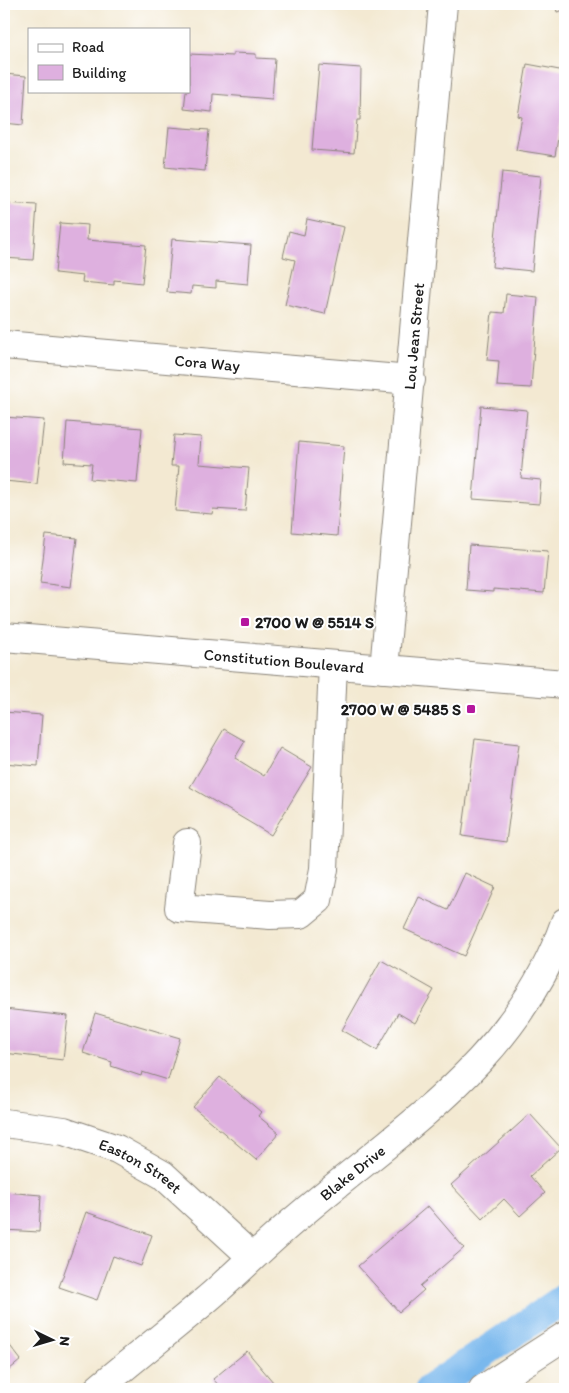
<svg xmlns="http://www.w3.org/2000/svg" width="569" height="1393" viewBox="0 0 569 1393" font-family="Itim,sans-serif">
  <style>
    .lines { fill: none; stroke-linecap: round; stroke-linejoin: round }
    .canal { stroke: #79b8ed; stroke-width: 30 }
    .building { fill: #deb0df }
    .minor-casing { stroke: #888277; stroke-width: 30 }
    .major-casing { stroke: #888277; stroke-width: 30 }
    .minor { stroke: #fff; stroke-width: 28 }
    .major { stroke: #fff; stroke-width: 28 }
    .poi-dot { fill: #b5179e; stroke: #fff; stroke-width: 2 }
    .labels { text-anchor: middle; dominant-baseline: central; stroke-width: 4; stroke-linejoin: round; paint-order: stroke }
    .street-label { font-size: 16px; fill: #1c1c1c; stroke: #fff }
    .poi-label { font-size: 16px; font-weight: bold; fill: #1c1c1c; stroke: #fff; text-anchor: start }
  </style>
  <rect width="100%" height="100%" fill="#fff"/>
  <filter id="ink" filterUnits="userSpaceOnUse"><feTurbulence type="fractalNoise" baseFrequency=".02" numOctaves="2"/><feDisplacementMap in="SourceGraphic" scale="10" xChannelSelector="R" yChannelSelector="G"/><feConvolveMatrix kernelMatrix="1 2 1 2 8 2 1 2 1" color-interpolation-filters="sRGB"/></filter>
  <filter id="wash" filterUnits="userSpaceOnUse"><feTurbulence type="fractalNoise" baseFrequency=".0096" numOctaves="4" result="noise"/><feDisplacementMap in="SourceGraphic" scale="20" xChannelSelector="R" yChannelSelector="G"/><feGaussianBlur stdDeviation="1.12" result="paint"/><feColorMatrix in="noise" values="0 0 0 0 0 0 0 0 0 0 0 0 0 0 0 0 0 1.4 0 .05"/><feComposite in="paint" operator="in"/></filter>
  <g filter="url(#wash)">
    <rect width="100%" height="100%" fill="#f3e9d2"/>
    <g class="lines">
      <path class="canal" d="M 430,1389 L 565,1298"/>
    </g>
    <g id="blocks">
      <g class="building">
        <path d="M 555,4 L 565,4 L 565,10 L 557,12 Z"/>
        <path d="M 233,53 L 256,54 L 256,58 L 275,59 L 272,99 L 213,94 L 212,112 L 184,109 L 186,91 L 189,91 L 189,54 L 233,56 Z"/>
        <path d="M 527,64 L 565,71 L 565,97 L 555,156 L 516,150 L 522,117 L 518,116 Z"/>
        <path d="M 319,65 L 361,68 L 360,120 L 357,120 L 354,153 L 312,150 Z"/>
        <path d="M 4,74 L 26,76 L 23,125 L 4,123 Z"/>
        <path d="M 169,127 L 209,130 L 205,171 L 165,167 Z"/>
        <path d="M 502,172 L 541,176 L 532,271 L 492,267 Z"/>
        <path d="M 4,203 L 37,205 L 33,260 L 4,258 Z"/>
        <path d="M 307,219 L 344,227 L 325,314 L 285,305 L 295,260 L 283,257 L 289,231 L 304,235 Z"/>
        <path d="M 60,223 L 88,225 L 87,240 L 146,245 L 142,283 L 114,280 L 114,285 L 82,282 L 83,276 L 55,273 Z"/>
        <path d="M 172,239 L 251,245 L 248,284 L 216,281 L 216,288 L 192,286 L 191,294 L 167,292 Z"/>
        <path d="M 506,294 L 538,297 L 531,388 L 497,386 L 499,361 L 487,360 L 492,312 L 504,313 Z"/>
        <path d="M 481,406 L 527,410 L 521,478 L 541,480 L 539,504 L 473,499 Z"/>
        <path d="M 4,417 L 44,420 L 37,484 L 4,481 Z"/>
        <path d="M 67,422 L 142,428 L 137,483 L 90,479 L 92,464 L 64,462 Z"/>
        <path d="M 174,435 L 201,437 L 199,464 L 249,468 L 245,511 L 213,509 L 212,514 L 175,511 L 179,466 L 171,466 Z"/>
        <path d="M 299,442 L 344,446 L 337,536 L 292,532 Z"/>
        <path d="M 46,535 L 77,538 L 71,587 L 40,583 Z"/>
        <path d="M 469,545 L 548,551 L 544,593 L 493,589 L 493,592 L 466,590 Z"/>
        <path d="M 4,712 L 42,715 L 38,766 L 4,763 Z"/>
        <path d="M 224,729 L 245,741 L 235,758 L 264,776 L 280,748 L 312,767 L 271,835 L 190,787 Z"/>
        <path d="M 475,739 L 519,744 L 506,842 L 462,836 Z"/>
        <path d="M 465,873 L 495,887 L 464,956 L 404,929 L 419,897 L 448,910 Z"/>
        <path d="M 381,960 L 434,990 L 415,1023 L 398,1013 L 377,1050 L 342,1030 Z"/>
        <path d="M 4,1009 L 68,1016 L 63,1060 L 4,1053 Z"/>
        <path d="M 95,1013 L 180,1038 L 168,1080 L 142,1072 L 141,1076 L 111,1066 L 112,1062 L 83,1053 Z"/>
        <path d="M 220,1077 L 261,1112 L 258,1116 L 279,1133 L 256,1160 L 193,1107 Z"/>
        <path d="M 530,1114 L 561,1148 L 530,1176 L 545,1193 L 520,1216 L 504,1199 L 483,1219 L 451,1185 Z"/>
        <path d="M 4,1192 L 41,1195 L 39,1232 L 4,1230 Z"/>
        <path d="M 428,1206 L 464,1248 L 420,1286 L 424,1290 L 399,1312 L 358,1266 Z"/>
        <path d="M 86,1212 L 152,1235 L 141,1266 L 113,1256 L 97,1300 L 59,1287 Z"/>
        <path d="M 4,1338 L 21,1360 L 4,1374 Z"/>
        <path d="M 247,1351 L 279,1389 L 222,1389 L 213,1379 Z"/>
      </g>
    </g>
  </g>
  <g filter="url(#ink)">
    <use href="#blocks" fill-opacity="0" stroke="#888277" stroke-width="1"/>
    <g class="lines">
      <defs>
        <g id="minor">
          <path id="s1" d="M 4,345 L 411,380"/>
          <path id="s2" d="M 384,669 L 443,4"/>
          <path d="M 187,843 L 179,908 L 270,915 L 301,914 L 318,900 L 324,869 L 333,665"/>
          <path id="s3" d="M 4,1123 L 64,1131 L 117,1149 L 163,1175 L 252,1257"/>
          <path id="s4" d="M 98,1389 C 136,1357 176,1326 214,1293 C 242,1268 269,1241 298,1217 C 402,1128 518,1059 565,922"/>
          <path d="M 483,1389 L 565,1336"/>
        </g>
        <g id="major">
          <path id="s5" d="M 4,637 L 565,684"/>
        </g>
      </defs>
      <use href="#minor" class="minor-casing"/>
      <use href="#major" class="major-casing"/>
      <use href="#minor" class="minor"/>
      <use href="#major" class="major"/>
    </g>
  </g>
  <g class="poi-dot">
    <rect x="240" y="617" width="10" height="10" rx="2.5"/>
    <rect x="466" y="704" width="10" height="10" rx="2.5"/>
  </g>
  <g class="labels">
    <g class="street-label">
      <text stroke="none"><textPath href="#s2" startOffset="334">Lou Jean Street</textPath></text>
      <text stroke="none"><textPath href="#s1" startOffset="204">Cora Way</textPath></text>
      <text stroke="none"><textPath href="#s5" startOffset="281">Constitution Boulevard</textPath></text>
      <text stroke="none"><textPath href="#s3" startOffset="145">Easton Street</textPath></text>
      <text stroke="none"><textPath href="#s4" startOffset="334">Blake Drive</textPath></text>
    </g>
    <g class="poi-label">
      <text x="255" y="622">2700 W @ 5514 S</text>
      <text x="461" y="709" text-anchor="end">2700 W @ 5485 S</text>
    </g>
  </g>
  <rect width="569" height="1393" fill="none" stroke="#fff" stroke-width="20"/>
  <rect x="28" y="28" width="162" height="65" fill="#ffffff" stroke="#a4a4a4"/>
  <rect x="38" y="44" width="25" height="8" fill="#ffffff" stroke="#a4a4a4"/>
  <text x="72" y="52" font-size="15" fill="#1c1c1c">Road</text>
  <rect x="38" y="65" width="25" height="15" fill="#deb0df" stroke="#a4a4a4"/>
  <text x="72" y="78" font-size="15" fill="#1c1c1c">Building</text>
  <g transform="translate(52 1340) rotate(95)" stroke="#ffffff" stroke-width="4" paint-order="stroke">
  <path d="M0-4L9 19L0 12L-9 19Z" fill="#1c1c1c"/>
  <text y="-8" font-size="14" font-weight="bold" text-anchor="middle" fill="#1c1c1c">N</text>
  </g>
</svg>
